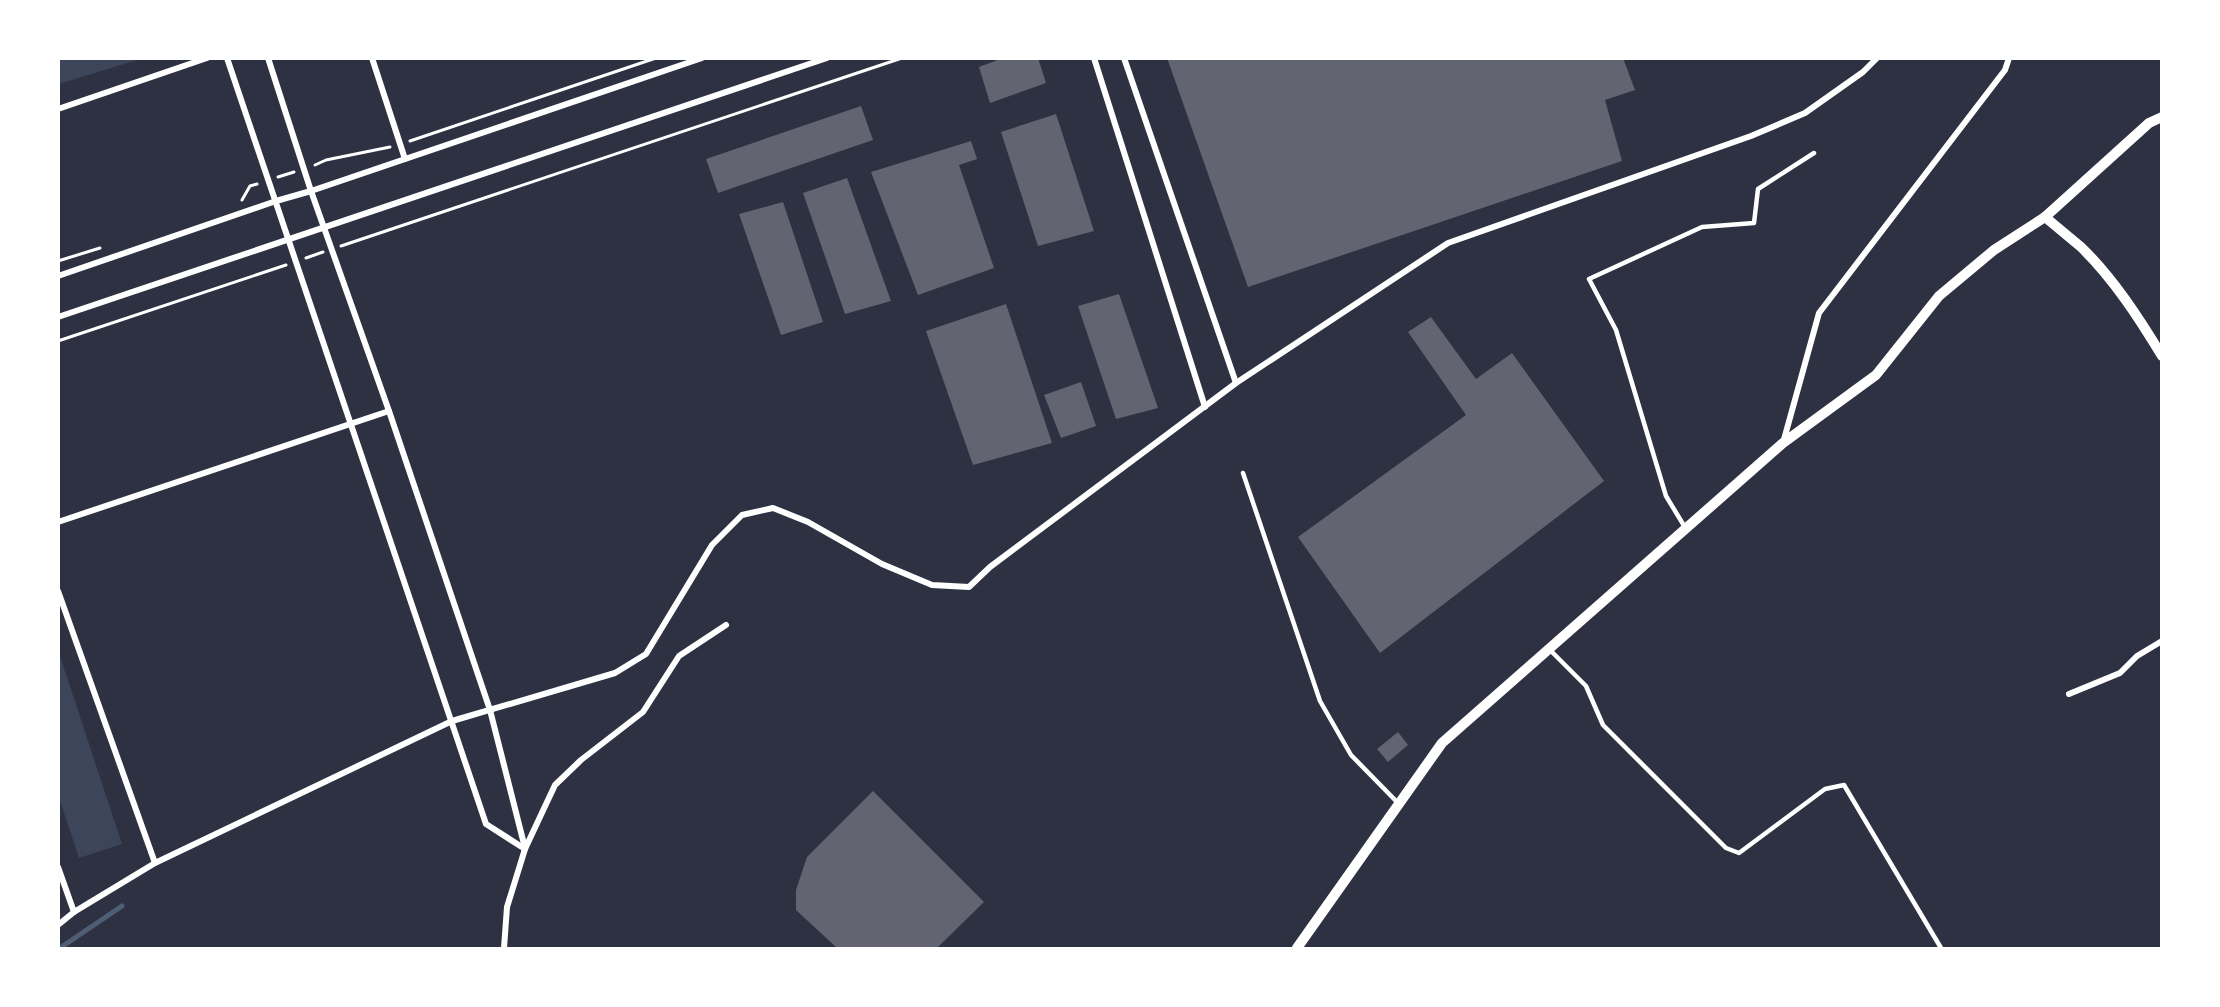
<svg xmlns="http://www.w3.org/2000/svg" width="2220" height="1007" viewBox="0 0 2220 1007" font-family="'Noto Serif',serif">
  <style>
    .green { fill: #3c4559 }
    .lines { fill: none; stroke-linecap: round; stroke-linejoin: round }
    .stream { stroke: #4f5d75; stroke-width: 5 }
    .building { fill: #626471 }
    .path { stroke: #fff; stroke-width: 3 }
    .service { stroke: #fff; stroke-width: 4.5 }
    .minor { stroke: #fff; stroke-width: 6 }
    .tertiary { stroke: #fff; stroke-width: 10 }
  </style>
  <rect width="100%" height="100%" fill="#2d3142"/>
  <g class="green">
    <path d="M 59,58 L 140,58 L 140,59 L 59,84 Z"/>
    <path d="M 59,653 L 122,844 L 79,858 L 59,798 Z"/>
  </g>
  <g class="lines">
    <path class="stream" d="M 60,948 L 122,906"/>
  </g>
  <g class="building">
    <path d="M 1003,58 L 1038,58 L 1046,83 L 990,103 L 979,67 Z"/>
    <path d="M 1167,58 L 1623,58 L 1635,90 L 1605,100 L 1622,161 L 1248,287 Z"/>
    <path d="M 861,106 L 873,140 L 718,193 L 706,159 Z"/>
    <path d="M 1056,114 L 1094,231 L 1038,246 L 1001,132 Z"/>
    <path d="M 971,141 L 977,159 L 959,165 L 994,268 L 918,295 L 871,172 Z"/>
    <path d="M 847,178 L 891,301 L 845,314 L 803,193 Z"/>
    <path d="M 783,202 L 823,322 L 781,335 L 739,214 Z"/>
    <path d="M 1119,294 L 1158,408 L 1116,419 L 1078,306 Z"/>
    <path d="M 1006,304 L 1052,443 L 973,465 L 926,331 Z"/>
    <path d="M 1431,317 L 1476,379 L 1512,353 L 1604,481 L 1380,653 L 1298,537 L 1466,415 L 1408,332 Z"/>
    <path d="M 1081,382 L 1096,426 L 1061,438 L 1044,395 Z"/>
    <path d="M 1398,732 L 1408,745 L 1388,762 L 1377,749 Z"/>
    <path d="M 873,791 L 984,902 L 937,948 L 837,948 L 796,910 L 796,890 L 807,857 Z"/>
  </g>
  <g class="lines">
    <g class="path">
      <path d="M 410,141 L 656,58"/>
      <path d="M 315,165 L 326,160 L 390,147"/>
      <path d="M 278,177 L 294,172"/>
      <path d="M 242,200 L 250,186 L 257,184"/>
      <path d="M 341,246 L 902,58"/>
      <path d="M 306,258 L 323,252"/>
      <path d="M 58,261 L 100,248"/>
      <path d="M 58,341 L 286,265"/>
    </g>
    <g class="service">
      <path d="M 1243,473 L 1320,701 L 1351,755 L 1399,804"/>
      <path d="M 1686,529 L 1666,496 L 1616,330 L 1589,279 L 1702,227 L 1754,223 L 1758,189 L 1814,153"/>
      <path d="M 1549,649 L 1586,686 L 1603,725 L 1726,848 L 1739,853 L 1825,789 L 1844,785 L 1941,948"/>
    </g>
    <g class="minor">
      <path d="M 227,58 L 486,824 L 525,849"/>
      <path d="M 268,58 L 311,191 L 389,411 L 490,710 L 525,848"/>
      <path d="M 372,58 L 405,159"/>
      <path d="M 1094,58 L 1205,407"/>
      <path d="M 1124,58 L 1236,383"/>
      <path d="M 58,109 L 207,58"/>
      <path d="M 58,276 L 276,201 L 311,191 L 702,58"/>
      <path d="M 58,317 L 827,58"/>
      <path d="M 1783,443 L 1819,313 L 2005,70 L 2009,58"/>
      <path d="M 58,522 L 389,411"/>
      <path d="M 58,591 L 155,863"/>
      <path d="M 2069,694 L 2120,673 L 2137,656 L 2162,641"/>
      <path d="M 58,867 L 74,912"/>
      <path d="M 58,925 L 74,912 L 155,863 L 452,721 L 615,673 L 646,654 L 712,545 L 742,515 L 773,508 L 808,522 L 882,564 L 932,585 L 969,587 L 990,567 L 1236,383 L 1448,243 L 1751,136 L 1805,113 L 1863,72 L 1877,58"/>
      <path d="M 504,948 L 507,907 L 525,849 L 555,785 L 581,760 L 643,712 L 679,656 L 726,625"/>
    </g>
    <g class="tertiary">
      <path d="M 2045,217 C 2057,227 2069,237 2081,247 C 2113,278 2139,318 2162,356"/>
      <path d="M 1297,948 L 1442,743 L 1783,443 L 1876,375 L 1939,296 L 1994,250 L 2045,217 L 2149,123 L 2162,117"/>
    </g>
  </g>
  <rect width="2220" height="1007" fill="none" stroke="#ffffff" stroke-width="120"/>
</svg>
